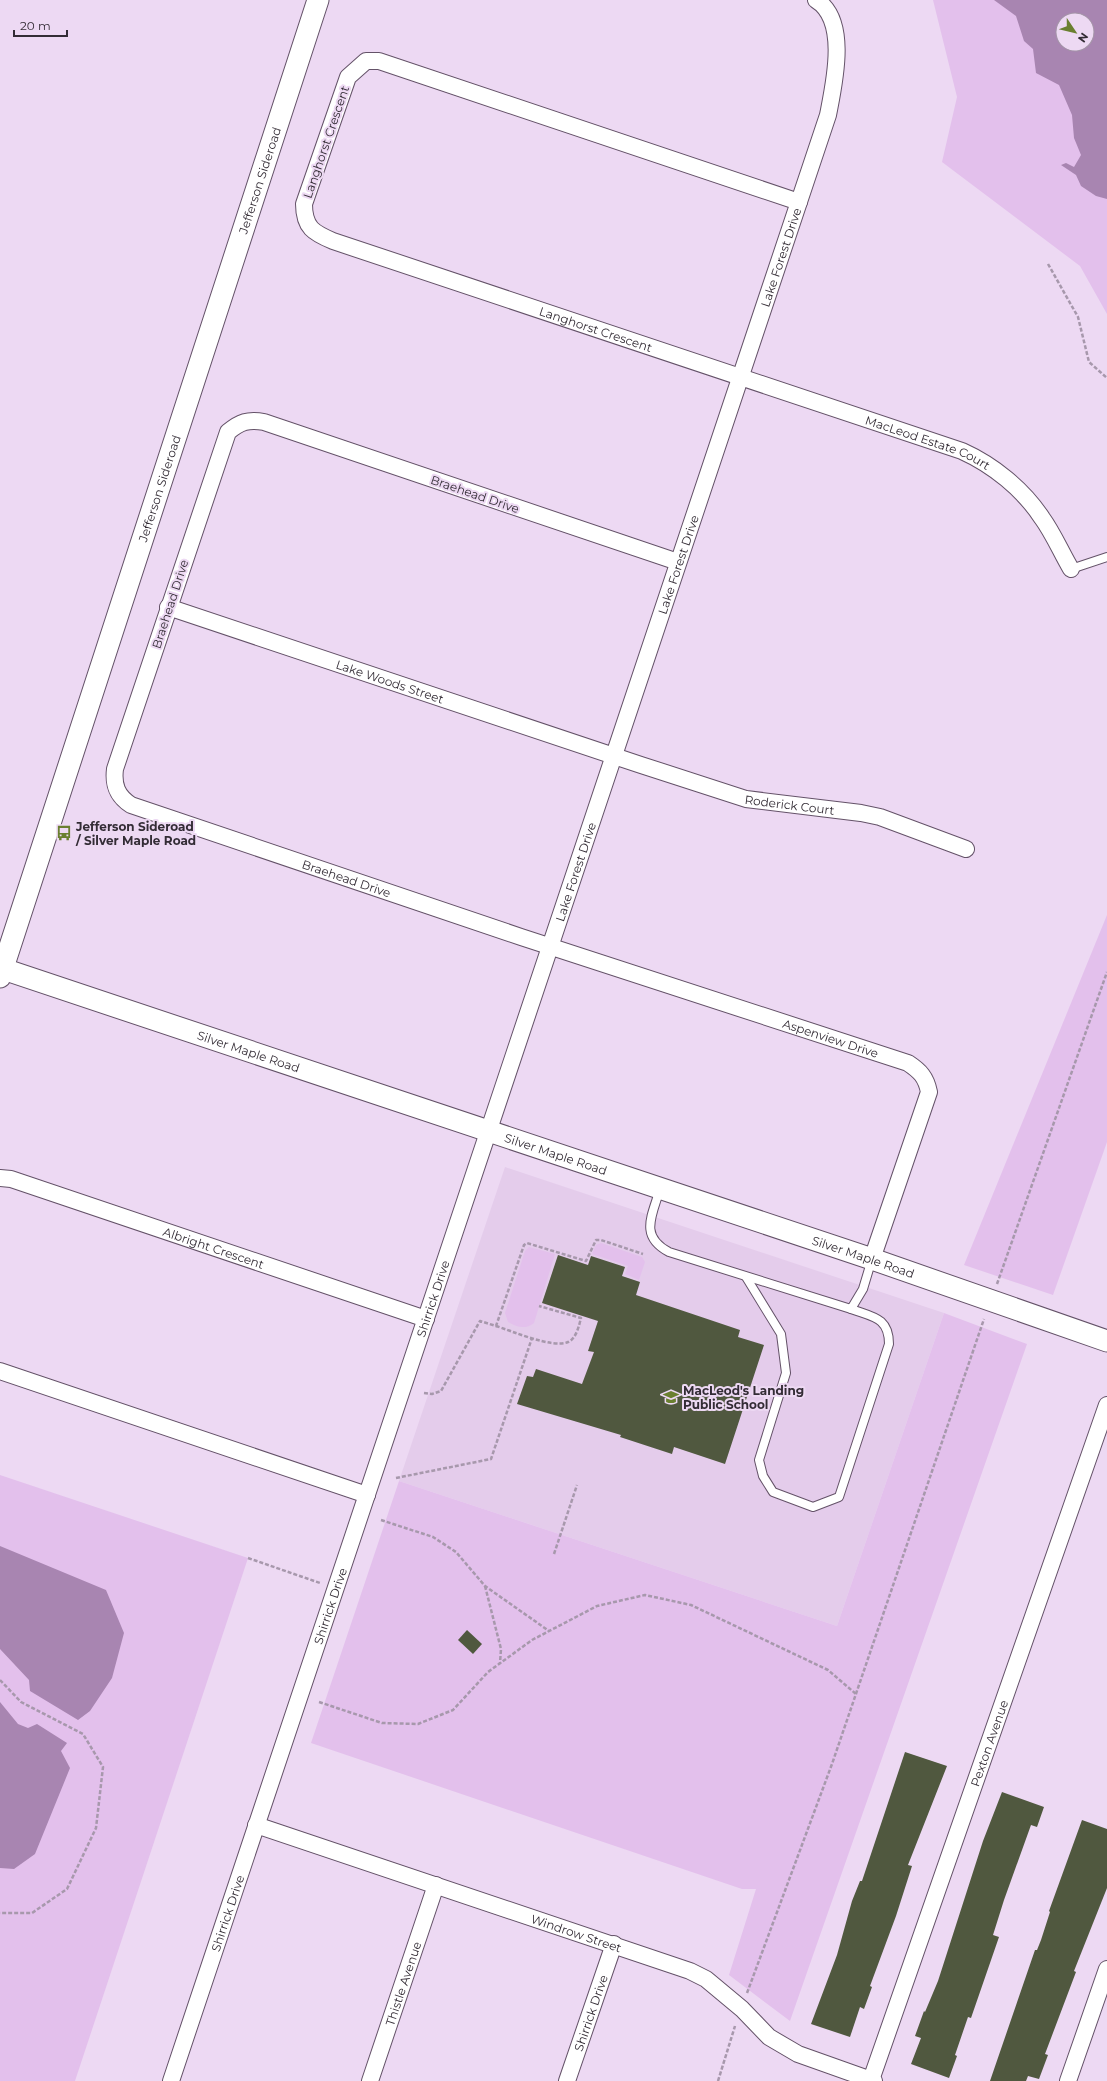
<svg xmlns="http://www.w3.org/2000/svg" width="1107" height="2081" viewBox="0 0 1107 2081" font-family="Montserrat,sans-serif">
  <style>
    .built { fill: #e4cceb }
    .green { fill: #e3c0ec }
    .water { fill: #a885b1; fill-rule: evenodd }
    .building { fill: #50583f }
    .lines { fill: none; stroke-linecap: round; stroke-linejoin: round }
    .service-casing { stroke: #645268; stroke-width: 10 }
    .minor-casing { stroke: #645268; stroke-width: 18 }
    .tertiary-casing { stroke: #645268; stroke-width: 23 }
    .path { stroke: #a798ac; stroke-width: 2.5; stroke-dasharray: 4 2; stroke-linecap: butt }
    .service { stroke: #fff; stroke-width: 8 }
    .minor { stroke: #fff; stroke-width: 16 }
    .tertiary { stroke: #fff; stroke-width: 21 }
    .labels { text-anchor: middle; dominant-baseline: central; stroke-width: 4; stroke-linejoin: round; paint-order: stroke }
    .street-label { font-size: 12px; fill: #332c35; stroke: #edd9f3 }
    .poi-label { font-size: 12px; font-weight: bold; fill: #332c35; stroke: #edd9f3; text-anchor: start }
  </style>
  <rect width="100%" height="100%" fill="#edd9f3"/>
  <path class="built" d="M 505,1167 L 944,1313 L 837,1626 L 399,1481 Z"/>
  <g class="green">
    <path d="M 933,0 L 999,0 L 1051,40 L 1107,142 L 1107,314 L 1080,266 L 942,162 L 957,97 Z"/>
    <path d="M 1107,915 L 1107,1142 L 1053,1295 L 964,1265 Z"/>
    <path d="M 601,1243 L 642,1257 L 645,1262 L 639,1280 L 625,1274 L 628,1266 L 592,1254 L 596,1245 Z"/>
    <path d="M 529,1247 L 555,1254 L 534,1323 C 525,1330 517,1327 508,1322 L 505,1313 L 525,1251 Z"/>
    <path d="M 944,1313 L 1027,1344 L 790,2021 L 729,1975 L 756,1889 L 742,1889 L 311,1743 L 399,1481 L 837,1626 Z"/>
    <path d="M 0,1475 L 248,1558 L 75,2081 L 0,2081 Z"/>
  </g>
  <g class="water">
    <path d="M 994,0 L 1107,0 L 1107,199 L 1096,196 L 1081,186 L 1076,175 L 1061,165 L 1066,163 L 1074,167 L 1081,155 L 1074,138 L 1072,115 L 1059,85 L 1036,73 L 1033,49 L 1024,41 L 1016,16 ZM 1063,20 L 1087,20 L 1087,44 L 1063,44 Z"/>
    <path d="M 0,1546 L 106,1590 L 124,1633 L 112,1678 L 90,1711 L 78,1720 L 30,1691 L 29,1680 L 0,1649 Z"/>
    <path d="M 0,1702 L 18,1724 L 28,1728 L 37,1724 L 67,1743 L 61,1751 L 70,1768 L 35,1854 L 14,1869 L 0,1868 Z"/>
  </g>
  <g class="building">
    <path d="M 558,1255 L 588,1265 L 591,1256 L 625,1267 L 622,1276 L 640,1282 L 636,1295 L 740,1330 L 738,1337 L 764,1345 L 725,1464 L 674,1447 L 672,1454 L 620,1437 L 621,1435 L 517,1404 L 527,1376 L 533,1377 L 536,1369 L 582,1384 L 594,1352 L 588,1351 L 598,1321 L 542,1303 Z"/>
    <path d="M 467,1630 L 482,1644 L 473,1654 L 458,1640 Z"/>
    <path d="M 905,1752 L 947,1766 L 908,1865 L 912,1866 L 896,1916 L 870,1986 L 872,1987 L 864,2009 L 860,2007 L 850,2037 L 811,2024 L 837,1955 L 852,1901 L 860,1881 L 862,1881 Z"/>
    <path d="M 1002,1792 L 1044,1807 L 1037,1827 L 1031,1825 L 1004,1900 L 993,1935 L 999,1937 L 971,2018 L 968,2017 L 955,2055 L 957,2056 L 949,2078 L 911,2064 L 921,2038 L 915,2036 L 924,2011 L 925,2012 L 938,1981 L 983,1841 Z"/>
    <path d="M 1082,1820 L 1107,1829 L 1107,1888 L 1074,1971 L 1076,1972 L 1045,2054 L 1048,2055 L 1039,2079 L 1028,2076 L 1026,2081 L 990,2081 L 1035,1950 L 1037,1950 L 1041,1940 L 1050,1912 L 1049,1911 Z"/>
  </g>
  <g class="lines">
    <defs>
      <g id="service">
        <path d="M 1071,569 L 1107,557"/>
        <path d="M 660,1189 C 652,1216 639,1236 669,1252 L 851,1309 L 863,1289 L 872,1259"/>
        <path d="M 746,1277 L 781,1334 L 786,1373 L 759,1460 L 763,1476 L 773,1492 L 813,1507 L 839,1497 L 889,1344 C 889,1317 872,1317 851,1309"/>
      </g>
      <g id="minor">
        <path id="s1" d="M 799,202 L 379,61 L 366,61 L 348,77 L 304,204 C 304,228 314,233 333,241 L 962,451 C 993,465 1023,489 1042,518 C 1053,533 1061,552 1071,569"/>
        <path id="s2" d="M 678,562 L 264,422 C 248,419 240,422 228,432 L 115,769 C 113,785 117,796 131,805 L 521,937 L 908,1063 C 920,1071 926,1077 929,1092 L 872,1259"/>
        <path id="s3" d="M 168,607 L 641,765 L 746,799 L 861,813 L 880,817 L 966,849"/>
        <path id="s4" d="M 0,1178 L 11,1179 L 426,1319"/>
        <path d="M 0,1371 L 367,1495"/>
        <path id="s5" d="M 256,1825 L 690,1971 L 706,1979 L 742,2009 L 769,2037 L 798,2054 L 874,2081"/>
        <path id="s6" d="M 871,2080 L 1107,1405"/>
        <path id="s7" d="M 171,2081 L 828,115 C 834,84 849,20 816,0"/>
        <path id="s8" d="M 370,2081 L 436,1885"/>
        <path id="s9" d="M 567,2081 L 614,1944"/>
        <path d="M 1068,2081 L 1107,1969"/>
      </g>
      <g id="tertiary">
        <path id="s10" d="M 3,969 L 872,1259 L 1107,1341"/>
        <path id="s11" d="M 0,977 L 318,0"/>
      </g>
    </defs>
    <use href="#service" class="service-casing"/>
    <use href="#minor" class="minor-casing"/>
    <use href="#tertiary" class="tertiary-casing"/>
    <g class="path">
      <path d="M 1048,264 L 1078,317 L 1089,362 L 1107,378"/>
      <path d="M 997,1284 L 1107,972"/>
      <path d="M 496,1326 C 512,1331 553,1349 568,1342 C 576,1339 579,1326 581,1318 L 539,1306"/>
      <path d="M 424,1393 L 432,1394 L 441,1391 L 480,1321 L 496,1326 L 524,1245 L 527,1243 L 586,1261 L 596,1240 L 601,1240 L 643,1254"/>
      <path d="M 396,1478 L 491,1459 L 532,1338"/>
      <path d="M 381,1520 L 433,1537 L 456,1552 L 485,1586 L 549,1631"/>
      <path d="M 554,1554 L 577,1485"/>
      <path d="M 248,1558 L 320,1583"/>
      <path d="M 485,1586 L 501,1649 L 500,1663"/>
      <path d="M 0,1680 L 21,1702 L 83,1734 L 103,1767 L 96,1828 L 67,1889 L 32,1913 L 0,1913"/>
      <path d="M 319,1702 L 382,1723 L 418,1724 L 453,1710 L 488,1672 L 532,1640 L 597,1606 L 645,1595 L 691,1605 L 828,1670 L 856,1694"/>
      <path d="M 747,1993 L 832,1764 L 984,1319"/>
      <path d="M 718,2081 L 735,2026"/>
    </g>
    <use href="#service" class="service"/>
    <use href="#minor" class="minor"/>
    <use href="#tertiary" class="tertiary"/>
  </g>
  <defs>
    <symbol id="bus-bare" viewBox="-9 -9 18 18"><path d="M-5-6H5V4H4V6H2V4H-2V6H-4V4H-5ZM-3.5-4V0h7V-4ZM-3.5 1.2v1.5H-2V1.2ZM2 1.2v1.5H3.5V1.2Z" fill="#6a7f30" stroke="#edd9f3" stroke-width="2.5" paint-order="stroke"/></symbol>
    <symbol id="school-bare" viewBox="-9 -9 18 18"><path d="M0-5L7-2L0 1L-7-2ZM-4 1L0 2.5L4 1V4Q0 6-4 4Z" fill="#6a7f30" stroke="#edd9f3" stroke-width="2.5" paint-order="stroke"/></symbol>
  </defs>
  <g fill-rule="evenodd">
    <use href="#bus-bare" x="53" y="822" width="22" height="22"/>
    <use href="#school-bare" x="660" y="1386" width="22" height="22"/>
  </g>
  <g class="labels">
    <g class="street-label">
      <text transform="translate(326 142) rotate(-71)">Langhorst Crescent</text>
      <text stroke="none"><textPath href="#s11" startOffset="838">Jefferson Sideroad</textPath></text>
      <text stroke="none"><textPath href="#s7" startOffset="1923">Lake Forest Drive</textPath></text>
      <text stroke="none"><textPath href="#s1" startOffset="943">Langhorst Crescent</textPath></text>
      <text stroke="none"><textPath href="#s1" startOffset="1294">MacLeod Estate Court</textPath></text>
      <text stroke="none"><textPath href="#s11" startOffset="514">Jefferson Sideroad</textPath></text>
      <text transform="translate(475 494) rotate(19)">Braehead Drive</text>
      <text stroke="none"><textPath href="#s7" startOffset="1599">Lake Forest Drive</textPath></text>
      <text transform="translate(170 604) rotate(-72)">Braehead Drive</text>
      <text stroke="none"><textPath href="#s3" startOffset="234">Lake Woods Street</textPath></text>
      <text stroke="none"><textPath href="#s3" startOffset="653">Roderick Court</textPath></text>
      <text stroke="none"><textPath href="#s7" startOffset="1275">Lake Forest Drive</textPath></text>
      <text stroke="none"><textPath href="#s2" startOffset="1101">Braehead Drive</textPath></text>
      <text stroke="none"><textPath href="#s2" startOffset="1611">Aspenview Drive</textPath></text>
      <text stroke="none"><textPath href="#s10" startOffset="259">Silver Maple Road</textPath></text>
      <text stroke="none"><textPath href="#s10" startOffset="583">Silver Maple Road</textPath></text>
      <text stroke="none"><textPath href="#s4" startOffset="225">Albright Crescent</textPath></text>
      <text stroke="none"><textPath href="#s10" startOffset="907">Silver Maple Road</textPath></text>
      <text stroke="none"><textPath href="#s7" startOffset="825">Shirrick Drive</textPath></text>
      <text stroke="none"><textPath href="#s7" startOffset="501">Shirrick Drive</textPath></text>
      <text stroke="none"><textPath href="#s6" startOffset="357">Pexton Avenue</textPath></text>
      <text stroke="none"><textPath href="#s7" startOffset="177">Shirrick Drive</textPath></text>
      <text stroke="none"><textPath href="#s5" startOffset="338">Windrow Street</textPath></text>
      <text stroke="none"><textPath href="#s8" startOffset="103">Thistle Avenue</textPath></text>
      <text stroke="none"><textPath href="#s9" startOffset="72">Shirrick Drive</textPath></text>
    </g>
    <g class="poi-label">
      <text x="76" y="826">Jefferson Sideroad<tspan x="76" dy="14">/ Silver Maple Road</tspan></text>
      <text x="683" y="1390">MacLeod's Landing<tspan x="683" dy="14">Public School</tspan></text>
    </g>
  </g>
  <g transform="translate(1075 32) rotate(125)"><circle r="19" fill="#edd9f3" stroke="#a394a7"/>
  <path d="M0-3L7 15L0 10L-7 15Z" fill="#6a7f30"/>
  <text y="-6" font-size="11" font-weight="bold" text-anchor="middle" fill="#332c35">N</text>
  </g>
  <path d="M14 30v6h53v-6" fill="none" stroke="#332c35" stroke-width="2"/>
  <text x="20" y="30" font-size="12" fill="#332c35" stroke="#edd9f3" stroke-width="3" paint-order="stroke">20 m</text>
</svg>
